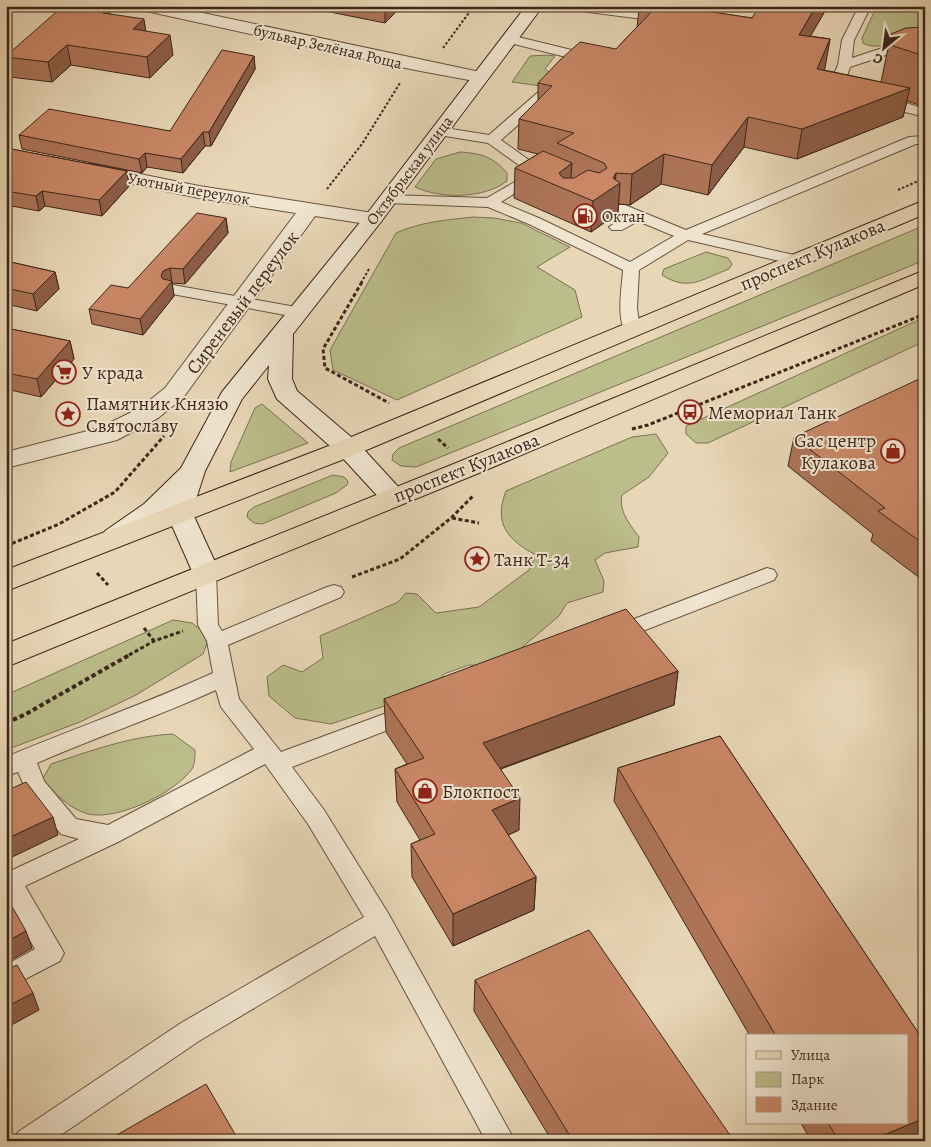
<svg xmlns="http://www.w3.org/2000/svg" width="931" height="1147" viewBox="0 0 931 1147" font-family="Alegreya,serif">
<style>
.green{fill:#bbbd8a;stroke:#7c7152}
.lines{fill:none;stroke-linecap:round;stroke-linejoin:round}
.lane-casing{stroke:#675240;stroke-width:2}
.street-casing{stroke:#675240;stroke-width:2}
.secondary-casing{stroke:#3c2519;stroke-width:2}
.primary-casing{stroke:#3c2519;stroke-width:2}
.path-far2{stroke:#3c2519;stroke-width:2;stroke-dasharray:2.5 2;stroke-linecap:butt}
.path-far1{stroke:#3c2519;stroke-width:3;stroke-dasharray:4 2.5;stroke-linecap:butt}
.path{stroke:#3c2519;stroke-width:4;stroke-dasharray:4.5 3;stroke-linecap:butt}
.lane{fill:#f0e5d0;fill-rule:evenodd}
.street{fill:#f0e5d0;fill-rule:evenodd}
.secondary{fill:#f0e5d0;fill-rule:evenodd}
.primary{fill:#e8d7b7;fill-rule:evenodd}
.wall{fill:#ad7458;stroke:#3c2519}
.shaded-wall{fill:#8d5e47;stroke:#3c2519}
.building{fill:#c98766;stroke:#3c2519}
.labels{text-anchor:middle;stroke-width:4;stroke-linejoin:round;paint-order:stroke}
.far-street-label{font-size:16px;fill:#3c2519;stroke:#f0e5d0}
.far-poi-label{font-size:16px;fill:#3c2519;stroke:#f0e5d0;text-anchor:start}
.street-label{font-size:19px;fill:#3c2519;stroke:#f0e5d0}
.poi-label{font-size:19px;fill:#3c2519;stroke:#f0e5d0;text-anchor:start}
</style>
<rect width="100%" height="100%" fill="#e8d7b7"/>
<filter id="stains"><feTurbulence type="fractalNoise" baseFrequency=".004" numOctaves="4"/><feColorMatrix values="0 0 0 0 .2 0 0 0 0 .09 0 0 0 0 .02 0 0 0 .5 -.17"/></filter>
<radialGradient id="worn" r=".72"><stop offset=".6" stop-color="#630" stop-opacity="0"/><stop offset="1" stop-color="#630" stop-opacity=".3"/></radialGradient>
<g class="green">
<path d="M877,6H925V31C907,37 881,53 863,43L862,38Z"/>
<path d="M548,55L555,56L545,69L554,76L541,86L512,82L530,56Z"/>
<path d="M460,152C480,153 494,157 507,173V181C484,199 440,199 415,187L436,159Z"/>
<path d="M473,217L494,218L521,223L570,247L537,267L575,290L582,317L397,400L333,370L330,350L396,233C420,222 446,220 473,217Z"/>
<path d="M925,225V260L416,467L401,466L392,460L393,454L399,448Z"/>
<path d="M706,252L728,258L732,264L729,269C702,279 689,292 662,275L664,269Z"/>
<path d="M925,317V341L708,443H696L686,434V426Z"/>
<path d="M262,404L308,443L230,472L231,462L255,408Z"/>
<path d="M656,434L668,453L649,477L622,495C619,512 629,523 639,537L638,547L605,553L595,560L604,581L603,592L567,603L559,616L499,667L469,665L444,674L432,690L331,724L295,718L269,696L267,677L283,665L302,672L323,658L320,636L398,602L406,593L417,594L436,613L479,607L529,570L536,555C508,540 493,524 506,491L632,437Z"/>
<path d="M333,475L344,477L348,481L347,485L336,493L262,524L254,523L247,517L248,512L254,507Z"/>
<path d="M173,620L192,623L204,632L207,644L203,654L136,695L80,722L6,750V695Z"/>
<path d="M173,734L195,750C195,756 195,764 192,769C175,793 117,821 88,814C68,808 56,794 42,780L51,764C90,751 131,736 173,734Z"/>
</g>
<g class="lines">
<g class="lane-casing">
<g id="lane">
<path d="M567,6C582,6 640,5 649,15L643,19L573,10Z"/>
<path d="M707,6H719L705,25H688L682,21L688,17L698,18Z"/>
<path d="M859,6H871L854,40L852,58L925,34V42L850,67L847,76L871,92L925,109V117C894,109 853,103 833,76L838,65L842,40Z"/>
<path d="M510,35L584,53L587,61L579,70H569L567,67L574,59L506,42L504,39Z"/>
<path d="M549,86L554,87L556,90L554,93L501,140L547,173L501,202L541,219L630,262L674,236L638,221L622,230H612L609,227L625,216L613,208L615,205H625L686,230L909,137L925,136V144H916L702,234L803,257L805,260L803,263L797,265L688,240L639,270L637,308L640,329L638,333H626C616,317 622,288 623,270L531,225L488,207L387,203L380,199L387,195L487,198L530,173L488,143L439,135L432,131L439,127L489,135L544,87Z"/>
<path d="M173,285L296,307L304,312L296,317L167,293L165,290L167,287Z"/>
<path d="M206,566L213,568L216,573L218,625L222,631L327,587L334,585L341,587L344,592L341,597L228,645L239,699L281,752L411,704L419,706L422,712L419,718L292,767L324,810L388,913L515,1141H486L375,936L199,1041L52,1141H14L18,1132L181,1023L364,917L308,824L265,764L118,842L25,886L64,953L60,961L6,989V965L35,949L6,898V873L79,839L61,834L27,792L18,772L6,776V757C75,728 145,704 213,673L207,641L198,625L196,573L199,568ZM216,690L221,707L254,749L108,825L76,819L44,781L37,763C96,737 157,717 216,690Z"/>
<path d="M767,568L774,570L777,575L774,580L622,639L615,642L608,639L605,634L608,629Z"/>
</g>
</g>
<g class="street-casing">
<g id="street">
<path d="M138,6H170L480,72L486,73L489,77L486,81L480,82L415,70L146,11Z"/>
<path d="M91,164L199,186L373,213L380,215L383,219L380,223L373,225L315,216L183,398L158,418L117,440L6,468V452L99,428L140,408L165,388L296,213L199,198L84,174L81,170L84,166Z"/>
</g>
</g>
<g class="secondary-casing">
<path id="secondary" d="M526,6H543L380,223L293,334L292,379L297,391L357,442L402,491L406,497L402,503L393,506L384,503L339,454L277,399L268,379L269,365L242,399L205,471L192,512L220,573L216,580L206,583L196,580L166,512L123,543L114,546L105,543L101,537L105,531L144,504L181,468L222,392L366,215Z"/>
</g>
<g class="primary-casing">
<g id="primary">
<path d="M925,200V214L357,454L6,591V570L339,442Z"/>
<path d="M925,270V284L479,473L6,667V644L461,461Z"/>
</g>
</g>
<g class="path-far2">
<path d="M443,48L474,6"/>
<path d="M327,189L362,144L400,83"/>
<path d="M898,190L925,178"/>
<path d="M361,283L369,269"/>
</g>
<g class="path-far1">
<path d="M362,282L323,349L325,368L389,403"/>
<path d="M632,429L648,425L925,314"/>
<path d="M438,439L448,448"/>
<path d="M452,518L479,523"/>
<path d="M6,546L59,524L115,492L164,436"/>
<path d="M97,573L108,585"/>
<path d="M352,577L400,559L451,518L474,495"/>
<path d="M144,628L154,641"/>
<path d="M129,655L154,641L183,631"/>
</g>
<path class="path" d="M6,723L26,714L131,654"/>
<use href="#lane" class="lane"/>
<use href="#street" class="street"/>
<use href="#secondary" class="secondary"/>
<use href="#primary" class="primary"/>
</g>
<g class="wall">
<path d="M305,6H402L385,23L305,7Z"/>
<path d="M623,6H691L689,9L752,18L828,6L810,36L830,39L824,70L881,82L891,34L925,27V107L907,101L903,117L797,159L744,147L708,195L661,184L630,205L618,204V213L591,232L514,198L515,168L538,154L518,149L519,119L538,100V83L616,49L637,27L639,9Z"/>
<path d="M110,14L146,31L173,55L150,78L71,65L52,82L10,77L6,61V56Z"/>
<path d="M254,56L255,69L211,146H205L183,173L147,167L142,173L22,149L19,135L170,131Z"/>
<path d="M6,148L127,171L129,186L102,216L45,206L39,211L6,205Z"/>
<path d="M226,218L228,233L185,284L172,283L174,296L143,335L92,324L89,309L128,288Z"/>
<path d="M6,261L55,272L59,289L37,311L6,304Z"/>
<path d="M6,328L70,341L74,359L41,397L6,389Z"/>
<path d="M925,381V582L871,541L873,534L788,466L794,437Z"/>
<path d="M678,671L674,705L501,769L519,830L508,835L536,877L534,910L453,946L412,877L411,844L420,840L397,802L395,769L407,764L386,732L384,699Z"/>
<path d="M720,736L925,1043V1141H811L801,1123H907V1036H750L614,801L618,768Z"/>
<path d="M475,980L734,1141H552L474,1011Z"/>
</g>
<g class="shaded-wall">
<path d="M388,6H402L385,23V9Z"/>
<path d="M816,6H828L795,63L799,35Z"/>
<path d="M109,7L113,27L103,13Z"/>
<path d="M144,19L147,39L133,29Z"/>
<path d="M170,35L173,55L150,78L147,57Z"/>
<path d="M830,39L825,68L812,98L817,69Z"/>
<path d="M67,45L71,65L52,82L48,62Z"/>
<path d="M254,56L255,69L211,146L209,132Z"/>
<path d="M910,88L903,117L797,159L802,129Z"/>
<path d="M748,117L744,147L708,195L712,165Z"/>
<path d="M203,132L205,146L183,173L181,159Z"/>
<path d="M145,153L147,167L142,173L139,159Z"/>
<path d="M664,154L661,184L630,205L632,174Z"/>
<path d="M572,163L570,191L559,173Z"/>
<path d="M127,171L129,186L102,216L99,200Z"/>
<path d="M616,173L615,186L620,183L618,213L591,232L593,201L613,178Z"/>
<path d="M42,191L45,206L39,211L36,196Z"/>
<path d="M226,218L228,233L185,284L183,269Z"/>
<path d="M170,268L174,296L143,335L140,319L165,286L161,276L163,271Z"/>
<path d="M55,272L59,289L37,311L33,294Z"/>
<path d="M70,341L74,359L41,397L37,379Z"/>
<path d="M678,671L674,705L482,775L483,743Z"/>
<path d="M520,798L519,830L491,843L492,810Z"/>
<path d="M53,817L58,835L6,860V839Z"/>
<path d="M536,877L534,910L453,946V914Z"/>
<path d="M26,931L32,948L6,963V942Z"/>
<path d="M33,993L39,1010L6,1028V1007Z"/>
<path d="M925,1118V1141H869Z"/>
</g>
<g class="building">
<path d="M63,6H102L109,7L103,13L144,19L133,29L170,35L147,57L67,45L48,62L6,57V56Z"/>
<path d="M369,6H388L385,9Z"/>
<path d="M657,6H672L752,18L759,6H816L799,35L830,39L817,69L910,88L802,129L748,117L712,165L664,154L632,174L616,173L613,178L620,183L593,201L515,168L543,151L572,163L559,173L563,178H574L588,170L599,173L607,168L604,163L557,143L574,133L519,119L552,86L538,83L560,60L580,42L616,49Z"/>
<path d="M925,27V56L893,46L891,34L906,28Z"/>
<path d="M222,50L254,56L209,132H203L181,159L145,153L139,159L19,135L49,109L170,131Z"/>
<path d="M6,148L127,171L99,200L42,191L36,196L6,191Z"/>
<path d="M197,213L226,218L183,269L170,268L163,271L161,276L163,279L172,281L140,319L89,309L111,285L128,288Z"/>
<path d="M6,261L55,272L33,294L6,288Z"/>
<path d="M6,328L70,341L37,379L6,373Z"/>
<path d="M917,380L925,381V545L878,511L885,508L794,437Z"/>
<path d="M626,609L678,671L483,743L520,798L492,810L536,877L453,914L411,844L435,834L395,769L424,758L384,699Z"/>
<path d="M720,736L925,1043V1118L869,1141H839L828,1123H907V1036H776L618,768Z"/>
<path d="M26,782L53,817L6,839V791Z"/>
<path d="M6,896L26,931L6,942Z"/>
<path d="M589,930L734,1141H573L475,980Z"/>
<path d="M17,965L33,993L6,1007V970Z"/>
<path d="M206,1084L239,1141H109L108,1140Z"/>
</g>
<defs>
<g id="fuel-ring" transform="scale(1.25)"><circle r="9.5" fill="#f0e5d0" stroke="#8f2418" stroke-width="1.5"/><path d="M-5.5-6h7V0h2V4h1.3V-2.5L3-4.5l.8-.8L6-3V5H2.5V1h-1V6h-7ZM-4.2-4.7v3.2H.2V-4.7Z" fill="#8f2418"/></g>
<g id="supermarket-ring" transform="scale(1.25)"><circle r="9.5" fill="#f0e5d0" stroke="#8f2418" stroke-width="1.5"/><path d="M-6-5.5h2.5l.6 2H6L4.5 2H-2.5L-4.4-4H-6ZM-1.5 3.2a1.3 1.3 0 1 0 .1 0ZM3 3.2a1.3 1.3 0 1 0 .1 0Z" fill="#8f2418"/></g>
<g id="bus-ring" transform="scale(1.25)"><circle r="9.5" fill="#f0e5d0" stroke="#8f2418" stroke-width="1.5"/><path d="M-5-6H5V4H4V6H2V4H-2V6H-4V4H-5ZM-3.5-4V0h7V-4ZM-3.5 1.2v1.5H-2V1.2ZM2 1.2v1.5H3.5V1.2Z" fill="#8f2418"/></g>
<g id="sight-ring" transform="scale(1.25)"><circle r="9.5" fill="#f0e5d0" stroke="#8f2418" stroke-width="1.5"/><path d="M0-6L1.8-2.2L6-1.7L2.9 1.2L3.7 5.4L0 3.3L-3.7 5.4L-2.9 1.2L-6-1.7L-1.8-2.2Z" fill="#8f2418"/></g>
<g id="shop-ring" transform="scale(1.25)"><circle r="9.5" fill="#f0e5d0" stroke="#8f2418" stroke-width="1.5"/><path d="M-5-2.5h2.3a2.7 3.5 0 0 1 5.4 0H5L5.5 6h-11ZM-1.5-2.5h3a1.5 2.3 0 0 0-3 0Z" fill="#8f2418"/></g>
</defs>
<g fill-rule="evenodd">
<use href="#fuel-ring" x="585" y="216"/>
<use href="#supermarket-ring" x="64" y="372"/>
<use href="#bus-ring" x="690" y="412"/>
<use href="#sight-ring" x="68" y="414"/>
<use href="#shop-ring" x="893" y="451"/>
<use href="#sight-ring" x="477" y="559"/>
<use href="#shop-ring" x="425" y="791"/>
</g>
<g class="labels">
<g class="far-street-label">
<text transform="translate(328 46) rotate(13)" y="6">бульвар Зелёная Роща</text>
<text transform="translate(409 170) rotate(-53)" y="6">Октябрьская улица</text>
<text transform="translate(189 188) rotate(10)" y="6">Уютный переулок</text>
</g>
<g class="far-poi-label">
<text x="602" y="222">Октан</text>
</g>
<g class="street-label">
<text transform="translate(812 254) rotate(-23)" y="7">проспект Кулакова</text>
<text transform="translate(242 302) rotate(-53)" y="7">Сиреневый переулок</text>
<text transform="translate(466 467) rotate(-22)" y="7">проспект Кулакова</text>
</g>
<g class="poi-label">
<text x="82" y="379">У крада</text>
<text x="86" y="410">Памятник Князю<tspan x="86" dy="22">Святославу</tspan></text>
<text x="708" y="419">Мемориал Танк</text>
<text x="876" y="447" text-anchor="end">Gac центр<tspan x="876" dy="22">Кулакова</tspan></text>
<text x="494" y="566">Танк Т-34</text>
<text x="442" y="798">Блокпост</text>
</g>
</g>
<rect width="931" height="1147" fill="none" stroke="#e8d7b7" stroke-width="25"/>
<rect x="8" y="8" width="916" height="1132" fill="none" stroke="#3c2519" stroke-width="2.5"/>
<rect x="12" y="12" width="906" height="1122" fill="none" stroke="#3c2519"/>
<rect x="746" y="1034" width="162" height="90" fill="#f0e5d0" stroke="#a89887"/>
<rect x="756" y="1051" width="25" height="8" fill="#e8d7b7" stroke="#a89887"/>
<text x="791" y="1060" font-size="15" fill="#3c2519">Улица</text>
<rect x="756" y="1072" width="25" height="15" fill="#bbbd8a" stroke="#a89887"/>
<text x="791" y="1084" font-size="15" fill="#3c2519">Парк</text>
<rect x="756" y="1097" width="25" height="15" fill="#c98766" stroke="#a89887"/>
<text x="791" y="1110" font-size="15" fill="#3c2519">Здание</text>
<g transform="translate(884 48) rotate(209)" stroke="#f0e5d0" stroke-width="4" paint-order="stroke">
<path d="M0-4L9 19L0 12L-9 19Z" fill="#3c2519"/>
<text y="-8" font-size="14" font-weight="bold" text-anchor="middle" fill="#3c2519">С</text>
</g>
<rect width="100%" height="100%" filter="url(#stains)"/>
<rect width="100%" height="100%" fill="url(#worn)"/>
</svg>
